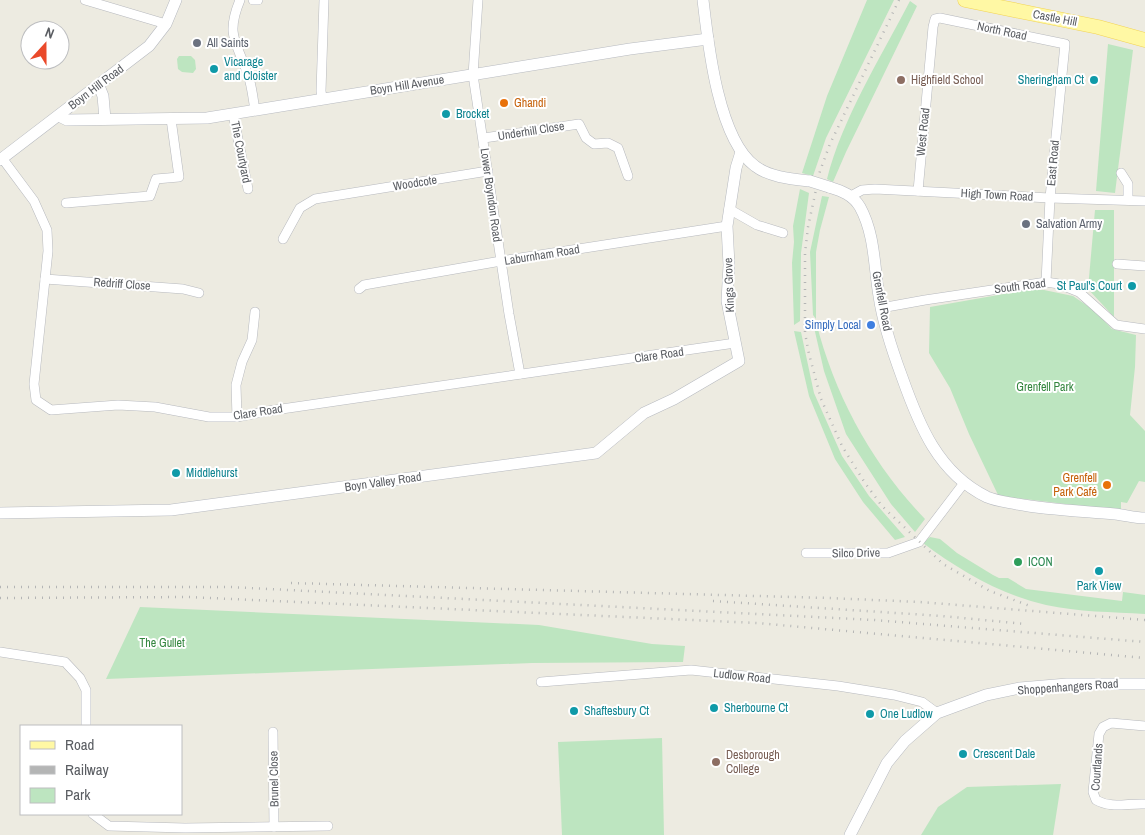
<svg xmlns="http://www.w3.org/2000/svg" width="1145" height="835" viewBox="0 0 1145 835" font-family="'Archivo Narrow',sans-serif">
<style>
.green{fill:#bde5c0}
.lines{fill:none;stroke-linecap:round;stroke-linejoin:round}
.street-casing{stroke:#b7b9be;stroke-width:10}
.secondary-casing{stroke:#b7bac0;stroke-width:12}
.primary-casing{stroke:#f2d355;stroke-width:15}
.street{stroke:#fff;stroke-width:9}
.secondary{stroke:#fff;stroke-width:11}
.primary{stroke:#fff8a4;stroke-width:14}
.rail{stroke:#b4b5b5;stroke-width:2.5;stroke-dasharray:1 6;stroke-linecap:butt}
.secondary-bridge-casing{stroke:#b7bac0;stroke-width:12;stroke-linecap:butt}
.secondary-bridge{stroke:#fff;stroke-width:11}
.worship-dot{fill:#6b7280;stroke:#fff;stroke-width:2}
.culture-dot{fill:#0f9aa8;stroke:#fff;stroke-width:2}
.education-dot{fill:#8d6e63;stroke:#fff;stroke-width:2}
.food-dot{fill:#e8710a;stroke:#fff;stroke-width:2}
.shop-dot{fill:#3f7fe0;stroke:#fff;stroke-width:2}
.leisure-dot{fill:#2e9e5b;stroke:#fff;stroke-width:2}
.labels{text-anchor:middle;stroke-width:4;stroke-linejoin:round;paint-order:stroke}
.street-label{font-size:12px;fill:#5a5d62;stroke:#fff}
.worship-label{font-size:12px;fill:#5b616d;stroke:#fff;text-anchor:start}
.culture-label{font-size:12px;fill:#0d838f;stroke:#fff;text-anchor:start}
.education-label{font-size:12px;fill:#785e54;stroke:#fff;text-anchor:start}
.food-label{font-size:12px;fill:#c56008;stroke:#fff;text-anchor:start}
.shop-label{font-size:12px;fill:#366cbe;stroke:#fff;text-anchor:end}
.park-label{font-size:12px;fill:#34863f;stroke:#fff}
.leisure-label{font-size:12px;fill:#27864d;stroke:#fff;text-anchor:start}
</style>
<rect width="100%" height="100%" fill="#edebe1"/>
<g class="green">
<path d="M867,0H894L826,138L813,176L802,173L827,96Z"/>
<path d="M910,1L917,6L846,152L833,182L827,179C842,119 881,57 910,1Z"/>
<path d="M1108,44L1133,50L1115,193L1096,191Z"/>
<path d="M179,56H191L195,60L196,69L193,73L182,72L178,69L177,59Z"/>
<path d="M800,189L809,193L801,253L800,321L794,325L792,263L794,242L793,226Z"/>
<path d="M822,196L829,197L820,230L816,252V319L813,315L810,252Z"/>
<path d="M1095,210H1114V317L1088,289Z"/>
<path d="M1032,289L1044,290L1073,296L1095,311L1112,329L1136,335L1135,367L1130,415L1145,431V482L1139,481L1127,503L1121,502V511L1025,499L999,497L969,434L950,388L929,353L930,307Z"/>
<path d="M816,322C835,396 872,464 925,519L915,532L891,504L846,434L824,371L813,323Z"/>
<path d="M794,331L801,332L814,393L842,456L869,496L905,537L895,540L863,502L835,459L809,396Z"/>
<path d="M930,537L940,539L957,553L993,575L999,578H1008L1026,589L1122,601L1123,592L1145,595V614C1112,612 1078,612 1046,605C1001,595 959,570 923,543Z"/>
<path d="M140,607L539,625L652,644L685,646L683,662L532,663L106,679Z"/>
<path d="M662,738L664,835H562L558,742Z"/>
<path d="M1061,784L1053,835H921L938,807L967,787Z"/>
</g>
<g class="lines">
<g class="street-casing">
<g id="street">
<path d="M85,0L166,24"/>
<path d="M240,0C225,36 237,42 248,75C252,86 253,99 255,110"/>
<path d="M253,0H258"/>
<path d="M478,0L473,75L509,314L520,374"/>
<path d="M322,98L321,91L324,0"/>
<path d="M233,114L248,189"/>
<path d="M484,138L579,124L586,138L594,144L608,143L618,148L628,176"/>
<path d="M2,158L34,201L47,230L48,251L34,384L36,400L51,410L118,405L155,407L209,417H237L268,411L735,343"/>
<path d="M1121,173L1128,184V200"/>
<path d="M918,191L933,27L935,19L940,18L1065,44L1050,198L1046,282"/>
<path d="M851,196L862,190L875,189L1050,198L1145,201"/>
<path d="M66,203L150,196L156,179L179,177L171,119"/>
<path d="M729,209L757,225L783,233"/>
<path d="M283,239L300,208L315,199L488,171"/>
<path d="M1117,264L1145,266"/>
<path d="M45,279L183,289L199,293"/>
<path d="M359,289L364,285L501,261L727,226"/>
<path d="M881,308L925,300L1046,282L1059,284L1079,292L1116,325L1145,329"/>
<path d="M237,417L236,385L242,362L252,340L255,312"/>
<path d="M806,553H888L919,542L964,483"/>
<path d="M0,652L65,662L80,678L86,690V726"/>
<path d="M541,682L691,670L838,686L894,695L922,702L937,713"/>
<path d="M1145,726L1111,723L1103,727L1099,734L1093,792L1096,800C1112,809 1127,803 1145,804"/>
<path d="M273,732L274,827"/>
<path d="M93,814L109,826L185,828L328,826"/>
</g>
</g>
<g class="secondary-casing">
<g id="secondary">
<path d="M703,0C708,43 718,139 755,166C769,177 792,179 810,181"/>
<path d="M99,86L103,96L105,119"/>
<path d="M59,116L67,120L207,118L630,49L708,39"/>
<path d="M0,160L149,46L166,24L176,0"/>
<path d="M829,187C842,191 853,195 860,207C875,234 874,267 879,296C883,324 892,350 902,377C919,425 938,473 987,497C996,501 1007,502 1017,504C1049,510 1082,511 1115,514C1125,515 1135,518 1145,518"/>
<path d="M0,513L171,510L596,453L644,413L674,399L739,361L727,301L729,265L727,226L736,168L741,152"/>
<path d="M850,835L887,763L905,741L937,713L986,695L1020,688L1067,684H1145"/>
</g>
</g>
<g class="primary-casing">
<path id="primary" d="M965,0L1098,27L1145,40"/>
</g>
<use href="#street" class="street"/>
<use href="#secondary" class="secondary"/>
<use href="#primary" class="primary"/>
<g class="rail">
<path d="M899,0L830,144L820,171L808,227L805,253V333L809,354L821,399L842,446L865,483L882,506L943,564L990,591L1030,606"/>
<path d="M291,583L829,598L920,602L1145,620"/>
<path d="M0,587H230L874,620L1145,642"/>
<path d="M0,598L188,597L757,623L1145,658"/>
<path d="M713,601L942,616L1025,624"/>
</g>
<g class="secondary-bridge-casing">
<path id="secondary-bridge" d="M810,181L829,187"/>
</g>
<use href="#secondary-bridge" class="secondary-bridge"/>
</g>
<g class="worship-dot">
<circle cx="197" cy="43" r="5"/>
<circle cx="1026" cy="224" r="5"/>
</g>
<g class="culture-dot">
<circle cx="214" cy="69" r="5"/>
<circle cx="1094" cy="80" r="5"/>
<circle cx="446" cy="114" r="5"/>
<circle cx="1132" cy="286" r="5"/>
<circle cx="176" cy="473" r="5"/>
<circle cx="1099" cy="571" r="5"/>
<circle cx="714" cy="708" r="5"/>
<circle cx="574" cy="711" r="5"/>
<circle cx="870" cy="714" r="5"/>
<circle cx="963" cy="754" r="5"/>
</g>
<g class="education-dot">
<circle cx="901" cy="80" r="5"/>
<circle cx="716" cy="762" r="5"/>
</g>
<g class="food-dot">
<circle cx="504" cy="103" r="5"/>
<circle cx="1107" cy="485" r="5"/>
</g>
<circle class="shop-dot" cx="871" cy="325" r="5"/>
<circle class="leisure-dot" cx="1018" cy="562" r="5"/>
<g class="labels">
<g class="street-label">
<text transform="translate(1055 18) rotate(11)" y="4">Castle Hill</text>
<text transform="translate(1002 31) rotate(12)" y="4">North Road</text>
<text transform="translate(407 85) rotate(-9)" y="4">Boyn Hill Avenue</text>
<text transform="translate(96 87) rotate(-37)" y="4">Boyn Hill Road</text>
<text transform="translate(531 131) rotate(-9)" y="4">Underhill Close</text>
<text transform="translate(923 132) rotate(-84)" y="4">West Road</text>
<text transform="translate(241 152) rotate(79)" y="4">The Courtyard</text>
<text transform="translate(1053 163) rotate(-85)" y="4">East Road</text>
<text transform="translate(415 183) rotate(-9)" y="4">Woodcote</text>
<text transform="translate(491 195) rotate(82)" y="4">Lower Boyndon Road</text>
<text transform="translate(997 195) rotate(3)" y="4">High Town Road</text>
<text transform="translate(542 255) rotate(-9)" y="4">Laburnham Road</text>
<text transform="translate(122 284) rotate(4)" y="4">Redriff Close</text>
<text transform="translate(729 285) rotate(-92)" y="4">Kings Grove</text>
<text transform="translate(1020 286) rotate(-7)" y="4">South Road</text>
<text transform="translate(882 301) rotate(79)" y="4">Grenfell Road</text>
<text transform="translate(659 355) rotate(-8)" y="4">Clare Road</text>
<text transform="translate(258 412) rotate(-9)" y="4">Clare Road</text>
<text transform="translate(383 482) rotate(-8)" y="4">Boyn Valley Road</text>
<text transform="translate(856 553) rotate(-1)" y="4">Silco Drive</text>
<text transform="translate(742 676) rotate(6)" y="4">Ludlow Road</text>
<text transform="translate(1068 687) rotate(-4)" y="4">Shoppenhangers Road</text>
<text transform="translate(1097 767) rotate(-86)" y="4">Courtlands</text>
<text transform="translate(274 779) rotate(-91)" y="4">Brunel Close</text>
</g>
<g class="worship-label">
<text x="207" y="47">All Saints</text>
<text x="1036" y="228">Salvation Army</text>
</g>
<g class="culture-label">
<text x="224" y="66">Vicarage<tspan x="224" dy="14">and Cloister</tspan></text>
<text x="1084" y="84" text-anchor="end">Sheringham Ct</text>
<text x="456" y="118">Brocket</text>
<text x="1122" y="290" text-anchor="end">St Paul's Court</text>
<text x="186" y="477">Middlehurst</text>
<text x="1099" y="590" text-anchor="middle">Park View</text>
<text x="724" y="712">Sherbourne Ct</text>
<text x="584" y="715">Shaftesbury Ct</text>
<text x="880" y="718">One Ludlow</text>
<text x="973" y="758">Crescent Dale</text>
</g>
<g class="education-label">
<text x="911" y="84">Highfield School</text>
<text x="726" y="759">Desborough<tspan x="726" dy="14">College</tspan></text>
</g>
<g class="food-label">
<text x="514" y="107">Ghandi</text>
<text x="1097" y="482" text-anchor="end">Grenfell<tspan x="1097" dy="14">Park Café</tspan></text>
</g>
<g class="shop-label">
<text x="861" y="329">Simply Local</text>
</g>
<g class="park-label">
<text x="1045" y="391">Grenfell Park</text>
<text x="162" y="647">The Gullet</text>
</g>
<g class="leisure-label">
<text x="1028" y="566">ICON</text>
</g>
</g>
<rect x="20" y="725" width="162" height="90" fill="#ffffff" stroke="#bdbec0"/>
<rect x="30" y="741" width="25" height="8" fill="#fff8a4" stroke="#bdbec0"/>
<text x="65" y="750" font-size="15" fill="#5a5d62">Road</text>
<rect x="30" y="766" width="25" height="8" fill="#b4b5b5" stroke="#bdbec0"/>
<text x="65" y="775" font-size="15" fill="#5a5d62">Railway</text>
<rect x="30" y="788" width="25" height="15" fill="#bde5c0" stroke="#bdbec0"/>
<text x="65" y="800" font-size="15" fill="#5a5d62">Park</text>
<g transform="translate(45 45) rotate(21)"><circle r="24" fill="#ffffff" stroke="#bdbec0"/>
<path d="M0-4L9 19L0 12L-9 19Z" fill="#ea492a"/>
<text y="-8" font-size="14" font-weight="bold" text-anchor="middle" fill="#5a5d62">N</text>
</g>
</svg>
